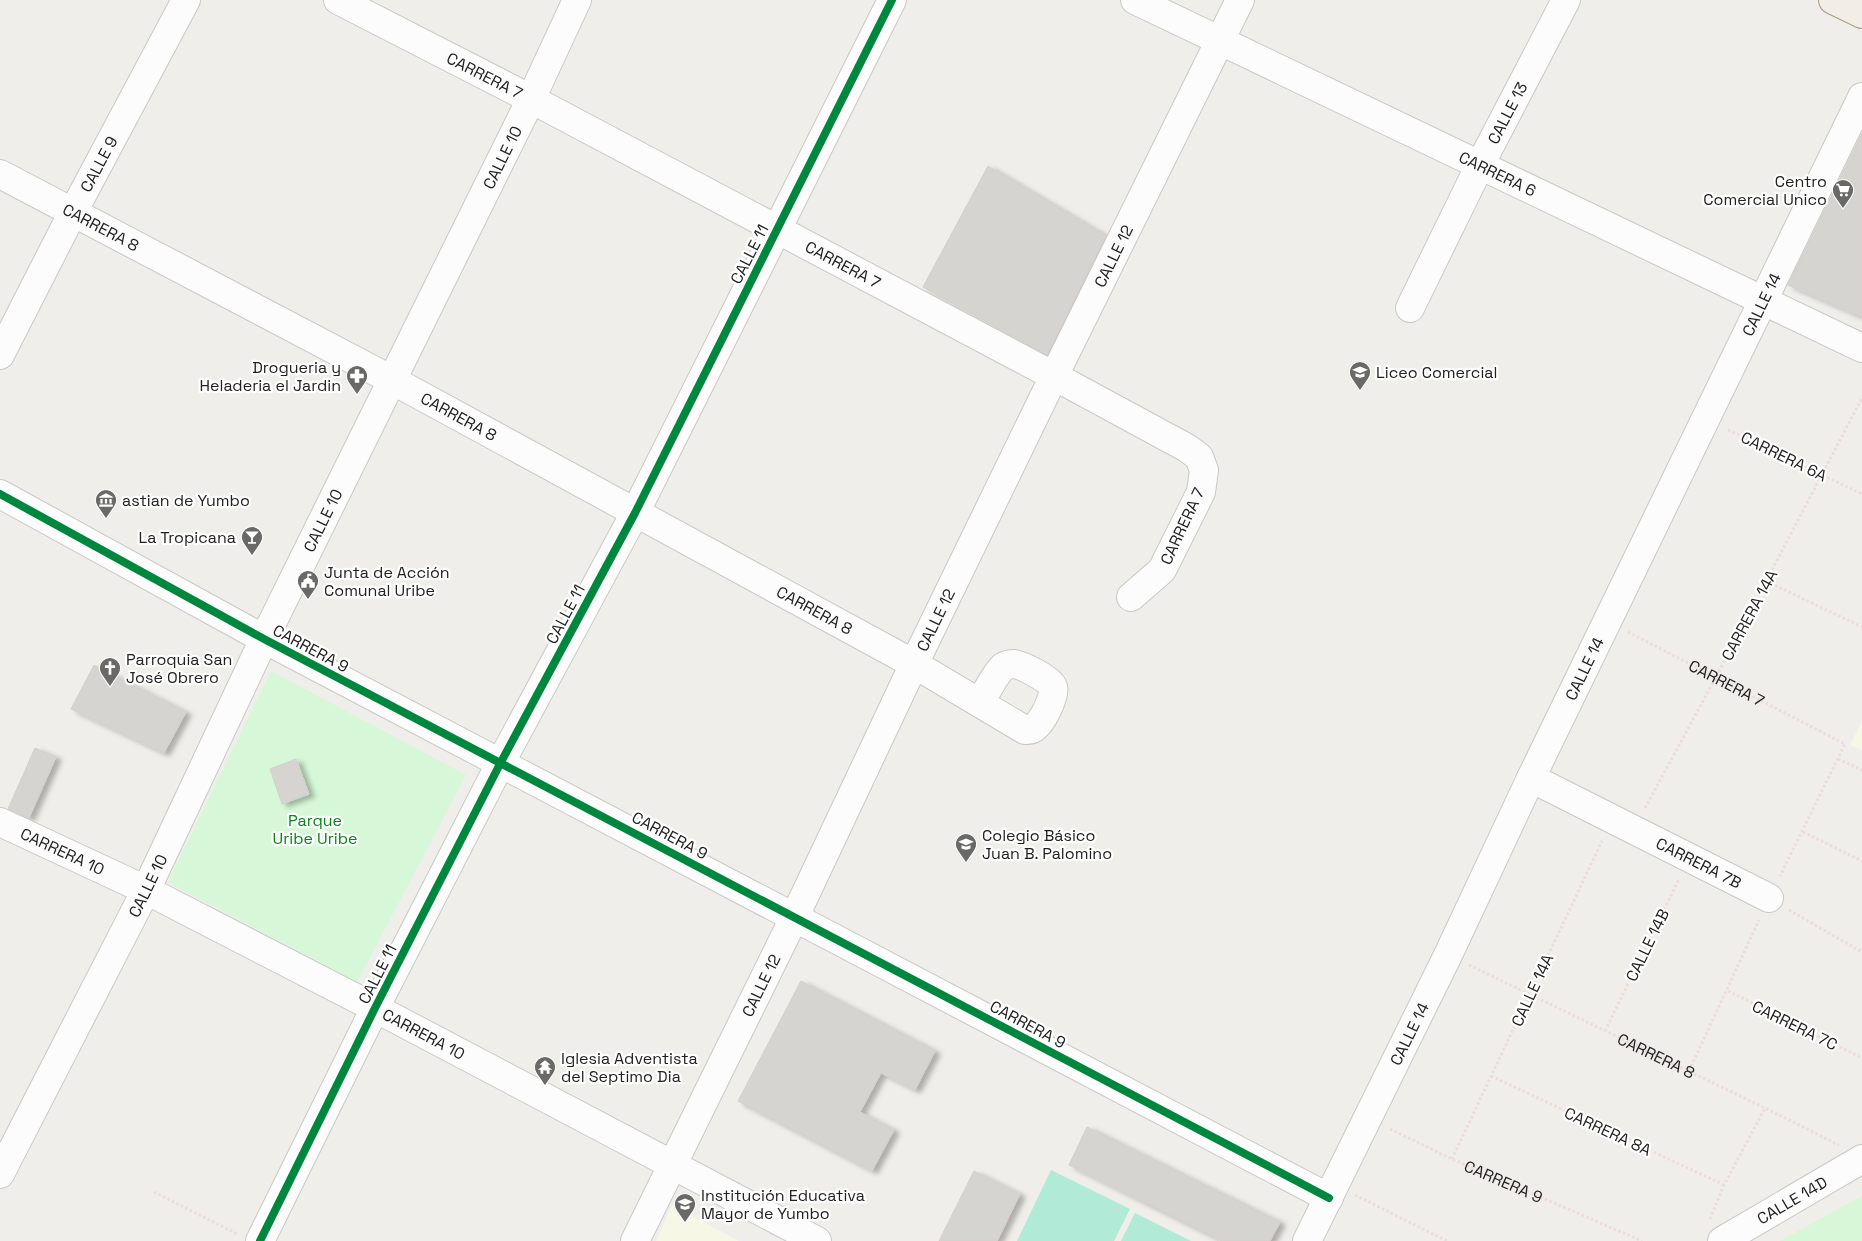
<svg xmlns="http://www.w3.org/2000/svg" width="1862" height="1241" viewBox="0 0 1862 1241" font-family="'Space Grotesk',sans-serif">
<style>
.education{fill:#f7f7e6}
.park{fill:#d6f7d8}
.pitch{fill:#b1ead6}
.building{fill:#d6d4d1;stroke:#d3cfcb;filter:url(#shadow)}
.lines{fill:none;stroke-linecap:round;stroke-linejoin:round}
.minor-casing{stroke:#c8c8c6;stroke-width:30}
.major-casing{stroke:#a69e85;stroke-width:30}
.path{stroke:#ecddda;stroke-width:3;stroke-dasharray:2.5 2.5;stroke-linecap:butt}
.minor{stroke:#fdfcfc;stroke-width:28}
.major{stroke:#f2eee6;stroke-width:28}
.cycleway-casing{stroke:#fff;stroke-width:11}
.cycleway{stroke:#00873e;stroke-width:8}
.labels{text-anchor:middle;stroke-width:4.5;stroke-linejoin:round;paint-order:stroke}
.street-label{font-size:16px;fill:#212121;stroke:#fff}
.poi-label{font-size:16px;fill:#212121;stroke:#fff;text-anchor:start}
.park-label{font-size:16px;fill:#038615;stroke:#fff}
</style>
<defs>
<filter id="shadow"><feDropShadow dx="5.5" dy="3" stdDeviation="2.5" flood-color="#0004"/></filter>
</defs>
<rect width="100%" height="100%" fill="#efeeea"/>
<g class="education">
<path d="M1862,721V750L1850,745Z"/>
<path d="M672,1205L739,1241H656Z"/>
</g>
<g class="park">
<path d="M271,671L466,775L357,982L168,882Z"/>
<path d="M1862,1196V1241H1780Z"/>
</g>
<g class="pitch">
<path d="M1051,1170L1130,1209L1114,1241H1017Z"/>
<path d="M1135,1213L1191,1241H1121Z"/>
</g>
<g class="building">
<path d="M1862,133V317L1788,285Z"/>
<path d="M988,166L1106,236L1047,355L923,287Z"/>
<path d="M94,665L186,712L164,753L71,709Z"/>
<path d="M35,748L56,757L29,818L8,809Z"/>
<path d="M296,759L309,794L282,804L270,769Z"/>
<path d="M801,981L935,1051L915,1090L881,1073L860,1112L894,1130L872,1171L738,1101Z"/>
<path d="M1087,1127L1280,1222L1270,1241H1222L1069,1165Z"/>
<path d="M974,1171L1020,1194L997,1241H939Z"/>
</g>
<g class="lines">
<g class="minor-casing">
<g id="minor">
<path id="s4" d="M338,0L531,99L1054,376L1187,448L1199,457L1204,470L1201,492L1162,570L1131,597"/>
<path id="s5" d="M1135,0L1862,348"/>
<path id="s6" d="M0,174L392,380L914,664L1025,730C1027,730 1030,730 1032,729C1041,726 1056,695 1053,687C1050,679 1022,665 1014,664C1010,664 1006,665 1003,667C995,674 986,693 980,703"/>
<path id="s7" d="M1410,308L1480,165L1566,0"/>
<path id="s8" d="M0,355L73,212L186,0"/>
<path d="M0,494L264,639L1329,1198"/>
<path id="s9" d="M1531,778L1769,898"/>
<path id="s10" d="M0,822L146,890L375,1008L817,1241"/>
<path id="s11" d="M0,1174L146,890L264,639L531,99L577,0"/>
<path d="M260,1241L375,1008L501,762L635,513L892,0"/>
<path id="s12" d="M635,1241L795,916L914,664L1054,376L1240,0"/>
<path id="s13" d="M1307,1241L1448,955L1531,778L1862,97"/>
<path id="s14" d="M1722,1241L1862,1159"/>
</g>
</g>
<g class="major-casing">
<path id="major" d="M1833,0L1862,14"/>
</g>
<g class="path">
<path d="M1728,430L1862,494"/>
<path d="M1766,581L1862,627"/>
<path id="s1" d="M1628,632L1845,744L1780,876"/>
<path d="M1838,759L1862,770"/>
<path d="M1645,808L1716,677L1862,398"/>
<path d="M1803,832L1862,861"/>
<path d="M1789,910L1862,952"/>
<path id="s2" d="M1469,965L1765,1108L1839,1145"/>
<path d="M1728,991L1862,1058"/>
<path d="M1605,1031L1679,879"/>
<path d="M1689,1071L1759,920"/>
<path d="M1491,1076L1724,1185"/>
<path id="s3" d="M1390,1129L1452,1159L1642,1241"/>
<path d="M1452,1159L1602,841"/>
<path d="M154,1192L237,1234"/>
<path d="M1355,1195L1447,1241"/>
<path d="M1710,1219L1724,1185L1765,1108"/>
</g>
<use href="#minor" class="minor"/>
<use href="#major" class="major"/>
<g class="cycleway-casing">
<g id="cycleway">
<path d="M0,494L264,639L1329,1198"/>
<path d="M260,1241L375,1008L501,762L635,513L892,0"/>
</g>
</g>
<use href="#cycleway" class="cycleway"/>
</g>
<defs>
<g id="supermarket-pin" transform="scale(1.125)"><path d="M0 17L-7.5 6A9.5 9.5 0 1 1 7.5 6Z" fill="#696967" stroke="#fff"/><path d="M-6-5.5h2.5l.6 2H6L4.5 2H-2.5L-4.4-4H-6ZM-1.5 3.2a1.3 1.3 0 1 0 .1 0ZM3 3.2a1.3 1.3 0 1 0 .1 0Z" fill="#fff"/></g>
<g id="school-pin" transform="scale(1.125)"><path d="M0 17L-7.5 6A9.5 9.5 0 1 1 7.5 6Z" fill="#696967" stroke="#fff"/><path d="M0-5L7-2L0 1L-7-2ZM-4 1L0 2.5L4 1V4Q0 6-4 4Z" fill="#fff"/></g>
<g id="pharmacy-pin" transform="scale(1.125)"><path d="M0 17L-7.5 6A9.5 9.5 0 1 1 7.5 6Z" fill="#696967" stroke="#fff"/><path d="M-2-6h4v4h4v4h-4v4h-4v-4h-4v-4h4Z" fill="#fff"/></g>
<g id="museum-pin" transform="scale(1.125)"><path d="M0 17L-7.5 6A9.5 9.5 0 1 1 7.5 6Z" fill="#696967" stroke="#fff"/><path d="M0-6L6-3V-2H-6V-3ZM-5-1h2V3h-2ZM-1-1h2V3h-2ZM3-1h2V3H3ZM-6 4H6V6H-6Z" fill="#fff"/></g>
<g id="bar-pin" transform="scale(1.125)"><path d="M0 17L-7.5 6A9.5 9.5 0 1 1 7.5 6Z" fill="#696967" stroke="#fff"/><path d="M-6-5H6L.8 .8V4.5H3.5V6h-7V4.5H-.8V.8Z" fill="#fff"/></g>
<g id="civic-pin" transform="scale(1.125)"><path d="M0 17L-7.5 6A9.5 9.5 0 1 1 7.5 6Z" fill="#696967" stroke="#fff"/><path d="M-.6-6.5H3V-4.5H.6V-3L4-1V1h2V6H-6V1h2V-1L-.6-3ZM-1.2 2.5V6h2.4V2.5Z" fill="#fff"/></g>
<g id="church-pin" transform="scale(1.125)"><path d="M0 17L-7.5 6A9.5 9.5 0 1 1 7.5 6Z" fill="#696967" stroke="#fff"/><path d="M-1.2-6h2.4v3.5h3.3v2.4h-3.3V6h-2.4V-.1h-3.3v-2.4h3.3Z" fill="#fff"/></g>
<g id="temple-pin" transform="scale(1.125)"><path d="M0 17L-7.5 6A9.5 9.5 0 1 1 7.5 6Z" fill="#696967" stroke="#fff"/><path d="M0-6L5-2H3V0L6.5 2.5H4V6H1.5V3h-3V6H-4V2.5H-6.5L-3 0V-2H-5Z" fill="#fff"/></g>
</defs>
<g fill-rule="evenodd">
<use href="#supermarket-pin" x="1843" y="190"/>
<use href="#school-pin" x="1360" y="372"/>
<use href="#pharmacy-pin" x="357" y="376"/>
<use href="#museum-pin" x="106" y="500"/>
<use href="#bar-pin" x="252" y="537"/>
<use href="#civic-pin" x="308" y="581"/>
<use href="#church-pin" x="110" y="668"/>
<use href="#school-pin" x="966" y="844"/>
<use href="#temple-pin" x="545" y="1067"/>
<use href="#school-pin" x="685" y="1204"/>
</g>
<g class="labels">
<g class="street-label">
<text dy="6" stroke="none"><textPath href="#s4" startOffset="165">CARRERA 7</textPath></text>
<text dy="6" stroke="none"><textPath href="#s7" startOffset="218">CALLE 13</textPath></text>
<text dy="6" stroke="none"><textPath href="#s11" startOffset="1134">CALLE 10</textPath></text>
<text dy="6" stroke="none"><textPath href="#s8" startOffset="215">CALLE 9</textPath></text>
<text dy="6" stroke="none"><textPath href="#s5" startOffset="402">CARRERA 6</textPath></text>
<text dy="6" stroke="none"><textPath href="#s6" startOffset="114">CARRERA 8</textPath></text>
<text transform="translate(749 254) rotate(-63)" y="6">CALLE 11</text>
<text dy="6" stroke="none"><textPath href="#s12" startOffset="1095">CALLE 12</textPath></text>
<text dy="6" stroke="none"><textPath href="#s4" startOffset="570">CARRERA 7</textPath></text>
<text dy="6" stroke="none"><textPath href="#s13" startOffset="1041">CALLE 14</textPath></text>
<text dy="6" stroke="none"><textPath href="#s6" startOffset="519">CARRERA 8</textPath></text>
<text transform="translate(1784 456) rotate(26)" y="6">CARRERA 6A</text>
<text dy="6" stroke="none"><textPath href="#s11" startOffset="729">CALLE 10</textPath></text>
<text transform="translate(1182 526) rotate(-65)" y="6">CARRERA 7</text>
<text dy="6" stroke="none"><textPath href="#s6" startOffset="924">CARRERA 8</textPath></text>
<text transform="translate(565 614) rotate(-62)" y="6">CALLE 11</text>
<text transform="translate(1749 615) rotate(-62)" y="6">CARRERA 14A</text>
<text dy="6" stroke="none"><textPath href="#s12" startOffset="690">CALLE 12</textPath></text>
<text transform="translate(311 648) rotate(28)" y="6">CARRERA 9</text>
<text dy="6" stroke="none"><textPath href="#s13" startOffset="636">CALLE 14</textPath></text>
<text dy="6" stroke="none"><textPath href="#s1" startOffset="111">CARRERA 7</textPath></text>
<text transform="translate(670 835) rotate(28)" y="6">CARRERA 9</text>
<text dy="6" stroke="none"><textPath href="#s10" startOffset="69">CARRERA 10</textPath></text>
<text dy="6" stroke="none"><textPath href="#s9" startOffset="188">CARRERA 7B</textPath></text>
<text dy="6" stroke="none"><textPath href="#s11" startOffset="324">CALLE 10</textPath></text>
<text transform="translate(1647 945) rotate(-64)" y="6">CALLE 14B</text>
<text transform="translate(377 974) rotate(-63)" y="6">CALLE 11</text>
<text dy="6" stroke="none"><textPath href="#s12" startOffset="285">CALLE 12</textPath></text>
<text transform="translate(1532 990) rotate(-65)" y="6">CALLE 14A</text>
<text transform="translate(1028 1024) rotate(28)" y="6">CARRERA 9</text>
<text transform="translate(1795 1025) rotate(26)" y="6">CARRERA 7C</text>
<text dy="6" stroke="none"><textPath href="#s10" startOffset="474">CARRERA 10</textPath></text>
<text dy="6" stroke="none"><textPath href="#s13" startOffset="231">CALLE 14</textPath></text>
<text dy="6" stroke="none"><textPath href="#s2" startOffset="208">CARRERA 8</textPath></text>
<text transform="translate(1608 1131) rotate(25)" y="6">CARRERA 8A</text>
<text dy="6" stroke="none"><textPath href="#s3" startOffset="125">CARRERA 9</textPath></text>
<text dy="6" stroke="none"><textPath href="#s14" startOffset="81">CALLE 14D</textPath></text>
</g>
<g class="poi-label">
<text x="1827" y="187" text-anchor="end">Centro<tspan x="1827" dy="18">Comercial Unico</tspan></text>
<text x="341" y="373" text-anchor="end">Drogueria y<tspan x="341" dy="18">Heladeria el Jardin</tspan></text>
<text x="1376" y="378">Liceo Comercial</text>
<text x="122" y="506">astian de Yumbo</text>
<text x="236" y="543" text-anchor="end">La Tropicana</text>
<text x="324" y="578">Junta de Acción<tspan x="324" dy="18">Comunal Uribe</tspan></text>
<text x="126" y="665">Parroquia San<tspan x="126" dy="18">José Obrero</tspan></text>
<text x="982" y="841">Colegio Básico<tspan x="982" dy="18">Juan B. Palomino</tspan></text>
<text x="561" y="1064">Iglesia Adventista<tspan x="561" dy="18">del Septimo Dia</tspan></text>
<text x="701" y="1201">Institución Educativa<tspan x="701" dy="18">Mayor de Yumbo</tspan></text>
</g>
<g class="park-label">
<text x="315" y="826">Parque<tspan x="315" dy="18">Uribe Uribe</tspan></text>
</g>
</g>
</svg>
